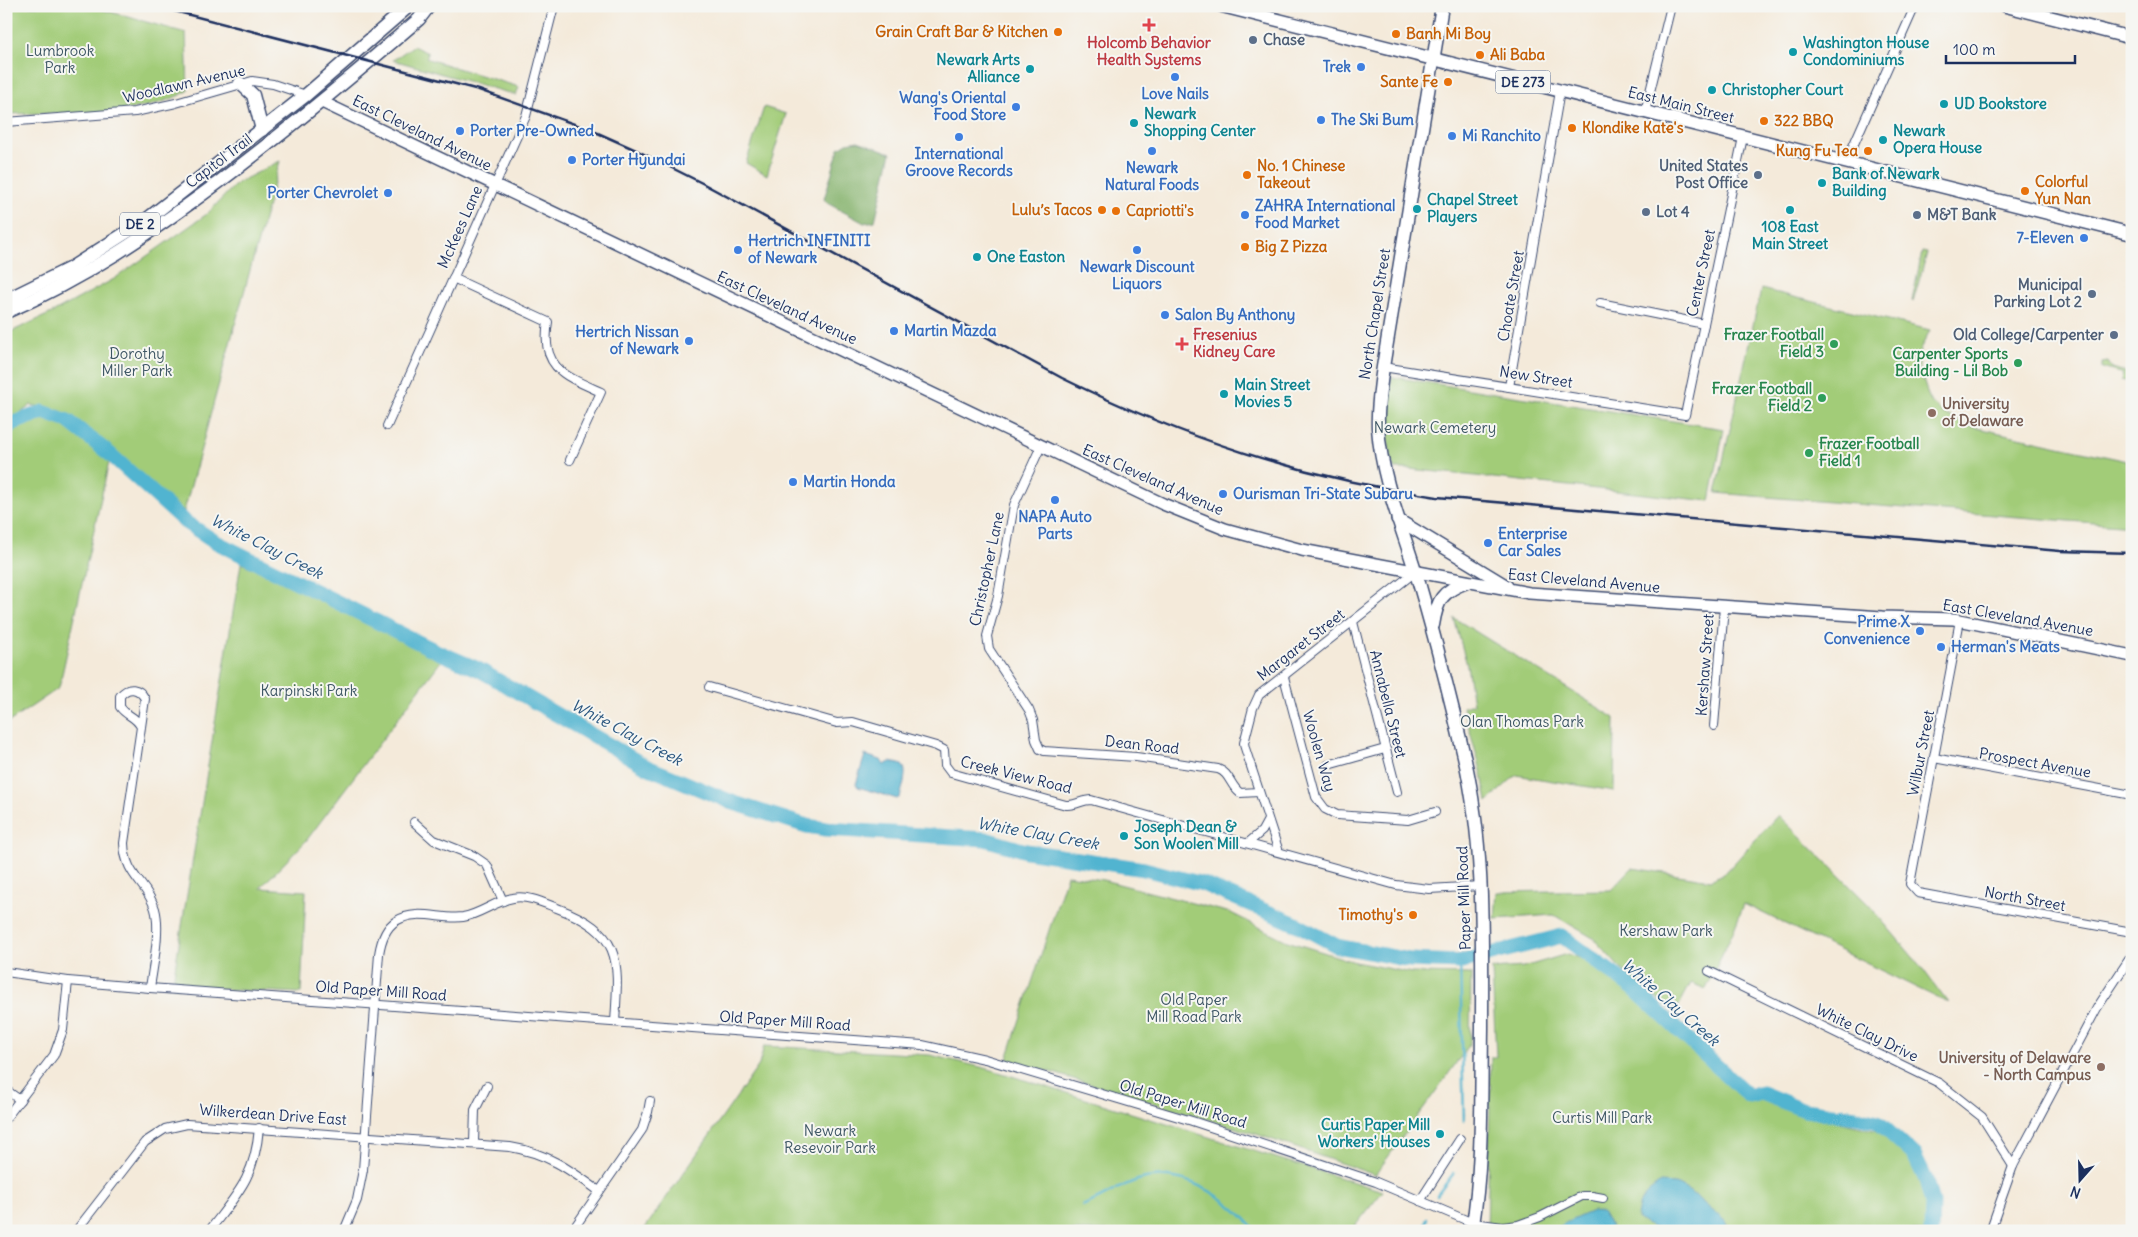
<svg xmlns="http://www.w3.org/2000/svg" width="2138" height="1237" viewBox="0 0 2138 1237" font-family="Delius,sans-serif">
<style>
.green{fill:#a2cc78;stroke:#5e7e6b}
.forest{fill:#81b068;stroke:#4e7063}
.water{fill:#51b4d0;stroke:#367297}
.lines{fill:none;stroke-linecap:round;stroke-linejoin:round}
.stream{stroke:#51b4d0;stroke-width:2.5}
.river{stroke:#51b4d0;stroke-width:15}
.minor-casing{stroke:#3c4b71;stroke-width:10}
.secondary-casing{stroke:#3c4b71;stroke-width:14}
.primary-casing{stroke:#3c4b71;stroke-width:15}
.minor{stroke:#fff;stroke-width:8}
.secondary{stroke:#fff;stroke-width:11}
.primary{stroke:#fff;stroke-width:12}
.rail{stroke:#1b2f5e;stroke-width:2.5}
.health-dot{fill:#e0444e;stroke:#f6f6f2;stroke-width:2}
.food-dot{fill:#e8710a;stroke:#f6f6f2;stroke-width:2}
.service-dot{fill:#5c6f8a;stroke:#f6f6f2;stroke-width:2}
.culture-dot{fill:#0f9aa8;stroke:#f6f6f2;stroke-width:2}
.shop-dot{fill:#3f7fe0;stroke:#f6f6f2;stroke-width:2}
.leisure-dot{fill:#2e9e5b;stroke:#f6f6f2;stroke-width:2}
.education-dot{fill:#8d6e63;stroke:#f6f6f2;stroke-width:2}
.labels{text-anchor:middle;stroke-width:4;stroke-linejoin:round;paint-order:stroke}
.shield{fill:#f6f6f2;stroke:#5d6b8a;stroke-width:1}
.shield-label{font-size:14px;font-weight:bold;fill:#1b2f5e}
.food-label{font-size:15px;font-weight:bold;fill:#c56008;stroke:#f6f6f2;text-anchor:start}
.service-label{font-size:15px;font-weight:bold;fill:#4e5e75;stroke:#f6f6f2;text-anchor:start}
.health-label{font-size:15px;font-weight:bold;fill:#be3a42;stroke:#f6f6f2}
.culture-label{font-size:15px;font-weight:bold;fill:#0d838f;stroke:#f6f6f2;text-anchor:start}
.park-label{font-size:15px;fill:#3d5664;stroke:#f6f6f2}
.shop-label{font-size:15px;font-weight:bold;fill:#366cbe;stroke:#f6f6f2;text-anchor:start}
.street-label{font-size:15px;fill:#1b2f5e;stroke:#f6f6f2}
.leisure-label{font-size:15px;font-weight:bold;fill:#27864d;stroke:#f6f6f2;text-anchor:end}
.education-label{font-size:15px;font-weight:bold;fill:#785e54;stroke:#f6f6f2;text-anchor:start}
.water-label{font-size:16px;font-style:italic;fill:#2b5780;stroke:#f6f6f2}
</style>
<rect width="100%" height="100%" fill="#f6f6f2"/>
<filter id="ink" filterUnits="userSpaceOnUse"><feTurbulence type="fractalNoise" baseFrequency=".02" numOctaves="2"/><feDisplacementMap in="SourceGraphic" scale="10" xChannelSelector="R" yChannelSelector="G"/><feConvolveMatrix kernelMatrix="1 2 1 2 8 2 1 2 1" color-interpolation-filters="sRGB"/></filter>
<filter id="wash" filterUnits="userSpaceOnUse"><feTurbulence type="fractalNoise" baseFrequency=".0096" numOctaves="4" result="noise"/><feDisplacementMap in="SourceGraphic" scale="20" xChannelSelector="R" yChannelSelector="G"/><feGaussianBlur stdDeviation="1.12" result="paint"/><feColorMatrix in="noise" values="0 0 0 0 0 0 0 0 0 0 0 0 0 0 0 0 0 1.4 0 .05"/><feComposite in="paint" operator="in"/></filter>
<g filter="url(#wash)">
<rect width="100%" height="100%" fill="#f4eada"/>
<g class="green">
<path d="M6,6H89L186,33L188,91C135,120 65,112 6,114Z"/>
<path d="M413,46L428,53L426,58L431,60L519,87L516,95L393,60Z"/>
<path d="M764,107L786,114L767,175L746,163Z"/>
<path d="M280,161L184,511L114,452L61,411L31,405L6,424V334L54,312L114,279L207,214L237,183Z"/>
<path d="M1922,252L1927,253L1913,302L1912,301Z"/>
<path d="M1761,289L1930,330L1919,352V367L1928,395L1932,403L1943,413L1968,426L2132,462V526L1716,493Z"/>
<path d="M2108,362L2112,368L2132,374L2130,382L2121,380L2123,374L2102,368V363Z"/>
<path d="M1392,377L1724,429L1710,501L1409,469H1394C1385,438 1385,408 1392,377Z"/>
<path d="M32,418H58L109,462L59,688L6,724V441L11,433Z"/>
<path d="M241,563L334,603L359,616L393,637L441,661L306,841L260,888L306,891L301,993L172,987Z"/>
<path d="M1454,618L1615,718L1614,791L1516,775L1487,802L1482,774L1463,707L1473,704L1467,665Z"/>
<path d="M1778,815L1868,904L1922,968L1948,1003L1744,904L1733,932L1706,989L1691,983L1675,1013L1620,968L1593,938L1554,915L1495,919L1497,892L1611,890L1632,868L1711,880L1727,871Z"/>
<path d="M1067,875L1103,880L1231,913L1287,941L1355,962L1412,973L1471,974L1470,1044L1375,1175L1256,1134L1007,1059Z"/>
<path d="M1567,954L1604,965L1717,1069L1771,1104L1800,1113L1878,1131L1910,1158L1928,1205L1925,1231H1487L1491,1057H1496L1492,969L1524,967Z"/>
<path d="M764,1046L930,1055L989,1069L1383,1191L1351,1231H643L759,1065Z"/>
</g>
<path class="forest" d="M858,141L891,153L875,221L864,223L827,203L824,199L839,148L847,143Z"/>
<g class="water">
<path d="M865,755L881,760L884,765L890,762C893,763 899,763 902,765C909,769 902,790 900,797L897,799L858,787L856,784Z"/>
<path d="M1660,1183L1676,1184L1689,1191L1725,1221L1727,1225V1231C1700,1231 1657,1237 1637,1218C1639,1197 1645,1195 1660,1183Z"/>
<path d="M1592,1211L1602,1212L1613,1231H1553L1565,1223Z"/>
</g>
<g class="lines">
<g class="stream">
<path d="M1460,962L1464,1121"/>
<path d="M1437,1195L1454,1173"/>
<path d="M1082,1206C1102,1199 1118,1186 1138,1180C1182,1166 1229,1198 1256,1231"/>
<path d="M1423,1231L1427,1218"/>
</g>
<path class="river" d="M6,430L11,424L43,412L68,421L111,455L185,522L216,542L438,652L478,669L647,767L734,803L807,826L826,829L985,839L1026,851L1144,869L1203,884L1298,925L1337,946L1410,960L1460,962L1562,936L1634,989L1749,1096L1762,1093L1804,1110L1856,1117L1878,1122L1914,1155L1926,1180L1932,1203L1931,1231"/>
</g>
</g>
<g filter="url(#ink)">
<g class="lines">
<g class="minor-casing">
<g id="minor">
<path d="M1645,112L1671,6"/>
<path d="M6,122L135,112L176,103L252,81L273,84L306,95"/>
<path d="M1846,162L1915,6"/>
<path d="M453,278L548,322C540,368 565,376 601,392L570,460"/>
<path d="M1600,303L1704,324"/>
<path d="M1383,367L1685,415L1743,137"/>
<path d="M1509,387L1560,91"/>
<path d="M387,426L526,116L554,6"/>
<path d="M1041,446L1014,505L998,596L987,636L989,649L1029,710L1033,720L1036,740L1040,749L1044,751L1136,757L1218,769C1230,773 1230,786 1240,793L1259,792"/>
<path d="M1960,620L1910,884L1918,893L2132,932"/>
<path d="M1353,622L1397,792"/>
<path d="M1284,677L1316,797L1325,809L1337,815L1408,820L1435,812"/>
<path d="M709,687L837,723L853,722L936,746L944,750L945,765L951,773L1066,805C1075,806 1082,800 1091,800L1396,885L1429,889L1481,886"/>
<path d="M1714,726L1724,607"/>
<path d="M141,727C135,715 127,717 120,707V696C128,686 139,687 145,699L141,727L124,843C125,877 147,882 155,909C161,930 153,966 150,988"/>
<path d="M1934,758L2132,795"/>
<path d="M1328,765L1385,749"/>
<path d="M414,822L434,840L474,856L487,865L503,901"/>
<path d="M1248,843L1262,831L1268,820"/>
<path d="M1279,852L1245,748L1244,743L1253,708L1259,695L1415,572"/>
<path d="M1709,971L1939,1083L1982,1117L2013,1166"/>
<path d="M6,972L68,981L150,988L922,1045L985,1059L1192,1121L1376,1182L1473,1223L1503,1227L1518,1225L1540,1217L1582,1196H1592L1603,1198"/>
<path d="M6,1090L20,1100"/>
<path d="M6,1118L54,1055L63,1030L68,981"/>
<path d="M474,1143L475,1110L487,1086"/>
<path d="M1420,1201L1460,1139"/>
<path d="M76,1231L145,1142L165,1129L187,1124L510,1147C547,1153 569,1169 599,1191"/>
<path d="M209,1231C238,1193 255,1177 259,1128"/>
<path d="M344,1231L357,1200L363,1170L379,954C381,941 385,928 396,921C417,908 441,920 463,917C481,914 495,901 513,898C528,895 544,903 557,908C623,933 619,960 615,1022"/>
<path d="M572,1231L642,1130L648,1112L650,1101"/>
<path d="M1990,1231L2013,1166L2097,1008L2132,955"/>
</g>
</g>
<g class="secondary-casing">
<g id="secondary">
<path d="M322,102L1163,504L1225,529L1302,550L1529,593L1882,617L1954,619L2132,656"/>
<path d="M1397,519L1507,586"/>
</g>
</g>
<g class="primary-casing">
<g id="primary">
<path d="M1222,6L2132,234"/>
<path d="M1442,6L1383,367C1380,388 1377,408 1378,428C1382,485 1406,536 1421,590C1437,645 1451,701 1464,756C1485,846 1482,937 1482,1028C1481,1096 1483,1164 1472,1231"/>
<path d="M2006,6L2132,38"/>
<path d="M240,83L253,95L262,130"/>
<path d="M6,300L69,269L146,220L306,95L409,6"/>
<path d="M6,312C84,279 152,232 219,182C288,130 354,75 419,19L429,6"/>
<path d="M1433,625C1437,600 1442,591 1467,582"/>
</g>
</g>
<use href="#minor" class="minor"/>
<use href="#secondary" class="secondary"/>
<use href="#primary" class="primary"/>
<path class="rail" d="M155,6L479,90L591,130L636,150L702,183L1062,378C1183,438 1303,478 1437,497L2060,551L2132,553"/>
</g>
</g>
<g class="health-dot">
<path d="M1146.5 17.5h5v5h5v5h-5v5h-5v-5h-5v-5h5z"/>
<path d="M1179.5 336.5h5v5h5v5h-5v5h-5v-5h-5v-5h5z"/>
</g>
<g class="food-dot">
<circle cx="1058" cy="32" r="5"/>
<circle cx="1396" cy="34" r="5"/>
<circle cx="1480" cy="55" r="5"/>
<circle cx="1448" cy="82" r="5"/>
<circle cx="1764" cy="121" r="5"/>
<circle cx="1572" cy="128" r="5"/>
<circle cx="1868" cy="151" r="5"/>
<circle cx="1247" cy="175" r="5"/>
<circle cx="2025" cy="191" r="5"/>
<circle cx="1102" cy="210" r="5"/>
<circle cx="1116" cy="211" r="5"/>
<circle cx="1245" cy="247" r="5"/>
<circle cx="1413" cy="915" r="5"/>
</g>
<g class="service-dot">
<circle cx="1253" cy="40" r="5"/>
<circle cx="1758" cy="175" r="5"/>
<circle cx="1646" cy="212" r="5"/>
<circle cx="1917" cy="215" r="5"/>
<circle cx="2092" cy="294" r="5"/>
<circle cx="2114" cy="335" r="5"/>
</g>
<g class="culture-dot">
<circle cx="1793" cy="52" r="5"/>
<circle cx="1030" cy="69" r="5"/>
<circle cx="1712" cy="90" r="5"/>
<circle cx="1944" cy="104" r="5"/>
<circle cx="1134" cy="123" r="5"/>
<circle cx="1883" cy="140" r="5"/>
<circle cx="1822" cy="183" r="5"/>
<circle cx="1417" cy="209" r="5"/>
<circle cx="1790" cy="210" r="5"/>
<circle cx="977" cy="257" r="5"/>
<circle cx="1224" cy="394" r="5"/>
<circle cx="1124" cy="836" r="5"/>
<circle cx="1440" cy="1134" r="5"/>
</g>
<g class="shop-dot">
<circle cx="1361" cy="67" r="5"/>
<circle cx="1175" cy="77" r="5"/>
<circle cx="1016" cy="107" r="5"/>
<circle cx="1321" cy="120" r="5"/>
<circle cx="460" cy="131" r="5"/>
<circle cx="1452" cy="136" r="5"/>
<circle cx="959" cy="137" r="5"/>
<circle cx="1152" cy="151" r="5"/>
<circle cx="572" cy="160" r="5"/>
<circle cx="388" cy="193" r="5"/>
<circle cx="1245" cy="215" r="5"/>
<circle cx="2084" cy="238" r="5"/>
<circle cx="738" cy="250" r="5"/>
<circle cx="1137" cy="250" r="5"/>
<circle cx="1165" cy="315" r="5"/>
<circle cx="894" cy="331" r="5"/>
<circle cx="689" cy="341" r="5"/>
<circle cx="793" cy="482" r="5"/>
<circle cx="1223" cy="494" r="5"/>
<circle cx="1055" cy="500" r="5"/>
<circle cx="1488" cy="543" r="5"/>
<circle cx="1920" cy="631" r="5"/>
<circle cx="1941" cy="647" r="5"/>
</g>
<g class="leisure-dot">
<circle cx="1834" cy="344" r="5"/>
<circle cx="2018" cy="363" r="5"/>
<circle cx="1822" cy="398" r="5"/>
<circle cx="1809" cy="453" r="5"/>
</g>
<g class="education-dot">
<circle cx="1932" cy="413" r="5"/>
<circle cx="2101" cy="1067" r="5"/>
</g>
<g class="labels">
<g class="shield">
<rect x="1495.5" y="70.5" width="55" height="23" rx="4"/>
<rect x="120" y="212.5" width="40" height="23" rx="4"/>
</g>
<g class="shield-label">
<text x="1523" y="87">DE 273</text>
<text x="140" y="229">DE 2</text>
</g>
<g class="food-label">
<text x="1048" y="37" text-anchor="end">Grain Craft Bar &amp; Kitchen</text>
<text x="1406" y="39">Banh Mi Boy</text>
<text x="1490" y="60">Ali Baba</text>
<text x="1438" y="87" text-anchor="end">Sante Fe</text>
<text x="1774" y="126">322 BBQ</text>
<text x="1582" y="133">Klondike Kate's</text>
<text x="1858" y="156" text-anchor="end">Kung Fu Tea</text>
<text x="1257" y="171">No. 1 Chinese<tspan x="1257" dy="17">Takeout</tspan></text>
<text x="2035" y="187">Colorful<tspan x="2035" dy="17">Yun Nan</tspan></text>
<text x="1092" y="215" text-anchor="end">Lulu’s Tacos</text>
<text x="1126" y="216">Capriotti's</text>
<text x="1255" y="252">Big Z Pizza</text>
<text x="1403" y="920" text-anchor="end">Timothy's</text>
</g>
<g class="service-label">
<text x="1263" y="45">Chase</text>
<text x="1748" y="171" text-anchor="end">United States<tspan x="1748" dy="17">Post Office</tspan></text>
<text x="1656" y="217">Lot 4</text>
<text x="1927" y="220">M&amp;T Bank</text>
<text x="2082" y="290" text-anchor="end">Municipal<tspan x="2082" dy="17">Parking Lot 2</tspan></text>
<text x="2104" y="340" text-anchor="end">Old College/Carpenter</text>
</g>
<g class="health-label">
<text x="1149" y="48">Holcomb Behavior<tspan x="1149" dy="17">Health Systems</tspan></text>
<text x="1193" y="340" text-anchor="start">Fresenius<tspan x="1193" dy="17">Kidney Care</tspan></text>
</g>
<g class="culture-label">
<text x="1803" y="48">Washington House<tspan x="1803" dy="17">Condominiums</tspan></text>
<text x="1020" y="65" text-anchor="end">Newark Arts<tspan x="1020" dy="17">Alliance</tspan></text>
<text x="1722" y="95">Christopher Court</text>
<text x="1954" y="109">UD Bookstore</text>
<text x="1144" y="119">Newark<tspan x="1144" dy="17">Shopping Center</tspan></text>
<text x="1893" y="136">Newark<tspan x="1893" dy="17">Opera House</tspan></text>
<text x="1832" y="179">Bank of Newark<tspan x="1832" dy="17">Building</tspan></text>
<text x="1427" y="205">Chapel Street<tspan x="1427" dy="17">Players</tspan></text>
<text x="1790" y="232" text-anchor="middle">108 East<tspan x="1790" dy="17">Main Street</tspan></text>
<text x="987" y="262">One Easton</text>
<text x="1234" y="390">Main Street<tspan x="1234" dy="17">Movies 5</tspan></text>
<text x="1134" y="832">Joseph Dean &amp;<tspan x="1134" dy="17">Son Woolen Mill</tspan></text>
<text x="1430" y="1130" text-anchor="end">Curtis Paper Mill<tspan x="1430" dy="17">Workers' Houses</tspan></text>
</g>
<g class="park-label">
<text x="60" y="56">Lumbrook<tspan x="60" dy="17">Park</tspan></text>
<text x="137" y="359">Dorothy<tspan x="137" dy="17">Miller Park</tspan></text>
<text x="1435" y="433">Newark Cemetery</text>
<text x="309" y="696">Karpinski Park</text>
<text x="1522" y="727">Olan Thomas Park</text>
<text x="1666" y="936">Kershaw Park</text>
<text x="1194" y="1005">Old Paper<tspan x="1194" dy="17">Mill Road Park</tspan></text>
<text x="1602" y="1123">Curtis Mill Park</text>
<text x="830" y="1136">Newark<tspan x="830" dy="17">Resevoir Park</tspan></text>
</g>
<g class="shop-label">
<text x="1351" y="72" text-anchor="end">Trek</text>
<text x="1175" y="99" text-anchor="middle">Love Nails</text>
<text x="1006" y="103" text-anchor="end">Wang's Oriental<tspan x="1006" dy="17">Food Store</tspan></text>
<text x="1331" y="125">The Ski Bum</text>
<text x="470" y="136">Porter Pre-Owned</text>
<text x="1462" y="141">Mi Ranchito</text>
<text x="959" y="159" text-anchor="middle">International<tspan x="959" dy="17">Groove Records</tspan></text>
<text x="582" y="165">Porter Hyundai</text>
<text x="1152" y="173" text-anchor="middle">Newark<tspan x="1152" dy="17">Natural Foods</tspan></text>
<text x="378" y="198" text-anchor="end">Porter Chevrolet</text>
<text x="1255" y="211">ZAHRA International<tspan x="1255" dy="17">Food Market</tspan></text>
<text x="2074" y="243" text-anchor="end">7-Eleven</text>
<text x="748" y="246">Hertrich INFINITI<tspan x="748" dy="17">of Newark</tspan></text>
<text x="1137" y="272" text-anchor="middle">Newark Discount<tspan x="1137" dy="17">Liquors</tspan></text>
<text x="1175" y="320">Salon By Anthony</text>
<text x="904" y="336">Martin Mazda</text>
<text x="679" y="337" text-anchor="end">Hertrich Nissan<tspan x="679" dy="17">of Newark</tspan></text>
<text x="803" y="487">Martin Honda</text>
<text x="1233" y="499">Ourisman Tri-State Subaru</text>
<text x="1055" y="522" text-anchor="middle">NAPA Auto<tspan x="1055" dy="17">Parts</tspan></text>
<text x="1498" y="539">Enterprise<tspan x="1498" dy="17">Car Sales</tspan></text>
<text x="1910" y="627" text-anchor="end">Prime X<tspan x="1910" dy="17">Convenience</tspan></text>
<text x="1951" y="652">Herman's Meats</text>
</g>
<g class="street-label">
<text transform="translate(184 84) rotate(-13)" y="5">Woodlawn Avenue</text>
<text transform="translate(1681 105) rotate(14)" y="5">East Main Street</text>
<text transform="translate(422 133) rotate(26)" y="5">East Cleveland Avenue</text>
<text transform="translate(219 161) rotate(-37)" y="5">Capitol Trail</text>
<text transform="translate(460 227) rotate(-66)" y="5">McKees Lane</text>
<text transform="translate(1701 273) rotate(-78)" y="5">Center Street</text>
<text transform="translate(1511 296) rotate(-80)" y="5">Choate Street</text>
<text transform="translate(787 308) rotate(25)" y="5">East Cleveland Avenue</text>
<text transform="translate(1375 314) rotate(-81)" y="5">North Chapel Street</text>
<text transform="translate(1536 377) rotate(9)" y="5">New Street</text>
<text transform="translate(1153 480) rotate(24)" y="5">East Cleveland Avenue</text>
<text transform="translate(987 569) rotate(-78)" y="5">Christopher Lane</text>
<text transform="translate(1584 581) rotate(5)" y="5">East Cleveland Avenue</text>
<text transform="translate(2018 618) rotate(10)" y="5">East Cleveland Avenue</text>
<text transform="translate(1301 645) rotate(-38)" y="5">Margaret Street</text>
<text transform="translate(1705 665) rotate(-86)" y="5">Kershaw Street</text>
<text transform="translate(1388 704) rotate(76)" y="5">Annabella Street</text>
<text transform="translate(1142 745) rotate(6)" y="5">Dean Road</text>
<text transform="translate(1319 751) rotate(74)" y="5">Woolen Way</text>
<text transform="translate(1921 753) rotate(-79)" y="5">Wilbur Street</text>
<text transform="translate(2035 763) rotate(10)" y="5">Prospect Avenue</text>
<text transform="translate(1016 775) rotate(14)" y="5">Creek View Road</text>
<text transform="translate(1464 898) rotate(-92)" y="5">Paper Mill Road</text>
<text transform="translate(2025 899) rotate(10)" y="5">North Street</text>
<text transform="translate(381 991) rotate(4)" y="5">Old Paper Mill Road</text>
<text transform="translate(785 1021) rotate(4)" y="5">Old Paper Mill Road</text>
<text transform="translate(1867 1033) rotate(26)" y="5">White Clay Drive</text>
<text transform="translate(1183 1104) rotate(17)" y="5">Old Paper Mill Road</text>
<text transform="translate(273 1115) rotate(4)" y="5">Wilkerdean Drive East</text>
</g>
<g class="leisure-label">
<text x="1824" y="340">Frazer Football<tspan x="1824" dy="17">Field 3</tspan></text>
<text x="2008" y="359">Carpenter Sports<tspan x="2008" dy="17">Building - Lil Bob</tspan></text>
<text x="1812" y="394">Frazer Football<tspan x="1812" dy="17">Field 2</tspan></text>
<text x="1819" y="449" text-anchor="start">Frazer Football<tspan x="1819" dy="17">Field 1</tspan></text>
</g>
<g class="education-label">
<text x="1942" y="409">University<tspan x="1942" dy="17">of Delaware</tspan></text>
<text x="2091" y="1063" text-anchor="end">University of Delaware<tspan x="2091" dy="17">- North Campus</tspan></text>
</g>
<g class="water-label">
<text transform="translate(267 546) rotate(27)" y="6">White Clay Creek</text>
<text transform="translate(627 732) rotate(28)" y="6">White Clay Creek</text>
<text transform="translate(1038 833) rotate(10)" y="6">White Clay Creek</text>
<text transform="translate(1671 1002) rotate(41)" y="6">White Clay Creek</text>
</g>
</g>
<rect width="2138" height="1237" fill="none" stroke="#f6f6f2" stroke-width="25"/>
<g transform="translate(2080 1180) rotate(200)" stroke="#f6f6f2" stroke-width="4" paint-order="stroke">
<path d="M0-4L9 19L0 12L-9 19Z" fill="#1b2f5e"/>
<text y="-8" font-size="14" font-weight="bold" text-anchor="middle" fill="#1b2f5e">N</text>
</g>
<path d="M1946 55v8h129v-8" fill="none" stroke="#1b2f5e" stroke-width="2.5"/>
<text x="1953" y="55" font-size="15" fill="#1b2f5e" stroke="#f6f6f2" stroke-width="4" paint-order="stroke">100 m</text>
</svg>
